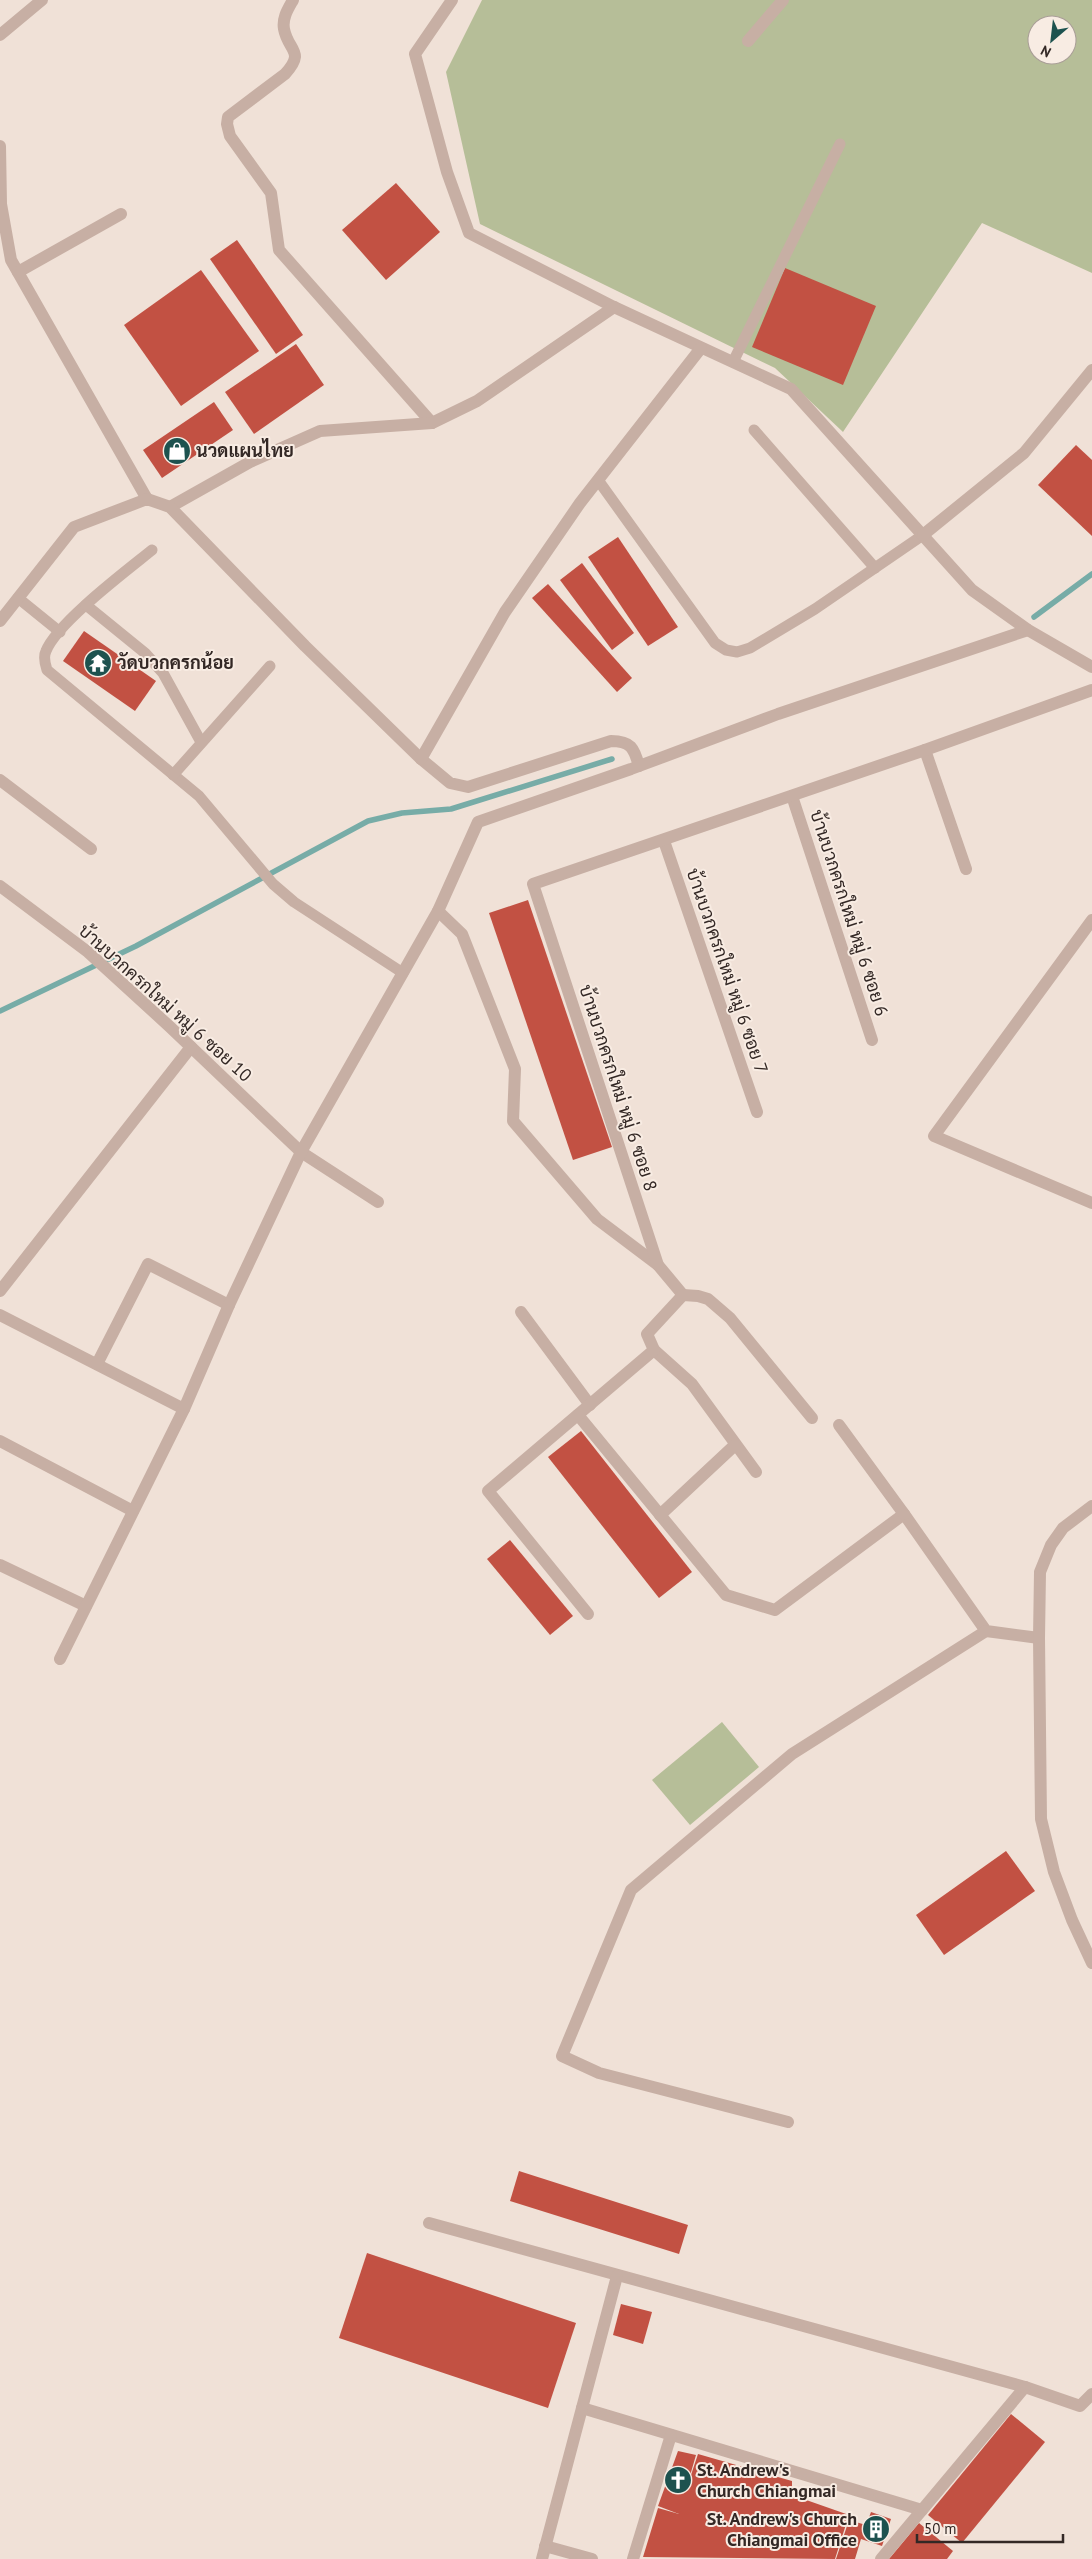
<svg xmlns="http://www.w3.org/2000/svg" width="1092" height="2559" viewBox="0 0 1092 2559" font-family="'PT Sans',Sarabun,sans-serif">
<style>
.green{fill:#b6be98;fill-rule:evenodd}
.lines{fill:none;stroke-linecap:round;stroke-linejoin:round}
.stream{stroke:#77aca7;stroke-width:5.5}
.building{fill:#c25143}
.lane{stroke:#c7afa4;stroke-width:11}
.street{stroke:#c7afa4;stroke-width:12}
.labels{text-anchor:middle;stroke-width:4;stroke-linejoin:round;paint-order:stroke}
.poi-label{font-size:18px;font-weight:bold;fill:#332825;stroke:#f8ece3;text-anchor:start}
.street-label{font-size:18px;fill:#332825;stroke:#f8ece3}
</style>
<rect width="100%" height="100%" fill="#f0e1d7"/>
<g class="green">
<path d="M482,0H1092V273L982,223L843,432L775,368L480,224L446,72ZM1037,25H1067V55H1037Z"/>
<path d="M722,1722L759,1767L690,1825L652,1780Z"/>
</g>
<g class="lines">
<g class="stream">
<path d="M1034,617L1092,574"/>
<path d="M0,1011L136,946L368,821L402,813L451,809L612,759"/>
</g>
</g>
<g class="building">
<path d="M396,183L440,232L386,280L342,230Z"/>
<path d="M237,240L303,335L276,354L210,259Z"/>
<path d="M785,268L876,306L843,385L752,347Z"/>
<path d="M201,270L259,351L181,406L124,325Z"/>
<path d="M296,344L324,385L254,434L225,392Z"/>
<path d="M214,402L233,430L162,478L143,450Z"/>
<path d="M1076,445L1092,460V536L1038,485Z"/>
<path d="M618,537L678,627L648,646L588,557Z"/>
<path d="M582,563L634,633L612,650L560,580Z"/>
<path d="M548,584L632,678L617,692L532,598Z"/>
<path d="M84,631L156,681L135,711L63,661Z"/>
<path d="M528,900L612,1147L573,1160L489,913Z"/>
<path d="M581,1431L692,1572L659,1598L548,1457Z"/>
<path d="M510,1540L573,1616L550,1635L487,1559Z"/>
<path d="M1006,1851L1035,1891L944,1955L916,1915Z"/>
<path d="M519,2171L688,2225L679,2254L510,2201Z"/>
<path d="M367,2253L576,2323L548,2408L339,2338Z"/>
<path d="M621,2304L652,2312L643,2344L613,2335Z"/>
<path d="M1011,2414L1045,2442L962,2543L928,2515Z"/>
<path d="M678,2451L696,2455L685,2493L698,2454L792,2481V2495L849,2515L835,2559L643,2557L658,2508L679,2514L658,2506Z"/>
<path d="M871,2512L891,2519L882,2546L861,2539L855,2559H836L849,2520L866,2525L863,2534Z"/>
<path d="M919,2523L953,2551L947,2559H889Z"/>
</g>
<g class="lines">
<g class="lane">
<path d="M733,362L840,144"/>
<path d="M754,430L875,568"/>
<path d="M598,480L715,643L726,650L737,652L750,648L815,609L923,535"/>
<path d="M152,550C126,571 57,623 46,651C43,657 45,664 47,670L199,796L273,884L294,902L403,973"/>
<path d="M18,598L60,632"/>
<path d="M86,605L145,653L163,673L201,742"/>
<path d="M173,775L270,666"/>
</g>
<g class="street">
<path d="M293,0C288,9 282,18 284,29C288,51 306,51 285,74L228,117L227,124L230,136L271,193L279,250L432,423"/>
<path d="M452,0L415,54L447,172L469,233L614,307L791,389L972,590L1028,630L1092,667"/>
<path d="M0,35L42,0"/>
<path d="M748,41L783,0"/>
<path d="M0,146L1,204L11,260L147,499"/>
<path d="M18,272L121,214"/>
<path d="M170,507L250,462L320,431L432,423L477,401L614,307"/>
<path d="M923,535L1024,453L1092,370"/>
<path d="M0,621L74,527L147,499L170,507L305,646L421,759L450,783L468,787L611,741C631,741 634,748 639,766"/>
<path d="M925,750L966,869"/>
<path d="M421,759L505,612L580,503L701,348"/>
<path d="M0,780L91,849"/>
<path d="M792,796L872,1040"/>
<path d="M664,841L757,1112"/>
<path d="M0,886L88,952L169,1026L301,1152L378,1202"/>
<path d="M438,911L462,934L515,1069L513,1121L597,1219L658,1265"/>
<path d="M1092,920L934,1136L1092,1203"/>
<path d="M0,1291L191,1047"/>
<path d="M683,1295L658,1265L533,884L925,750L1092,690"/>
<path d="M521,1312L590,1405"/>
<path d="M0,1315L184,1409"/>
<path d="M654,1350L692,1384L756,1472"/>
<path d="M97,1364L148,1264L229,1305"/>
<path d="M578,1415L726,1595L775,1610L904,1514L986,1631L1039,1638"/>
<path d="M839,1425L904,1514"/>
<path d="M0,1441L133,1511"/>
<path d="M1092,1506L1063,1528L1051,1545L1040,1572L1039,1638L1041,1819L1054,1872L1072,1920L1092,1963"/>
<path d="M660,1515L735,1445"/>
<path d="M0,1565L86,1606"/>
<path d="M588,1614L488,1491L654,1350L647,1334L683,1295L698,1296L708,1299L730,1318L812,1418"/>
<path d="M60,1659L184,1409L229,1305L301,1152L438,911L478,822L631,769L778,714L1028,630"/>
<path d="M788,2122L599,2073L562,2056L631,1890L792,1754L986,1631"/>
<path d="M429,2223L1025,2387L1080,2406L1092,2394"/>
<path d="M582,2408L922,2510"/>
<path d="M545,2546L592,2559"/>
<path d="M542,2559L617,2276"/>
<path d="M633,2559L671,2435"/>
<path d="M881,2559L1025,2387"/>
</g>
</g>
<defs>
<g id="shop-disc" transform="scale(1.4375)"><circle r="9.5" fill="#1d524f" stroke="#f8ece3"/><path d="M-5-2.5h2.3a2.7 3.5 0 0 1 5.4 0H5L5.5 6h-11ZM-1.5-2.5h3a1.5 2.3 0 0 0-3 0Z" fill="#fff"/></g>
<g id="temple-disc" transform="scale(1.4375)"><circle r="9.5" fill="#1d524f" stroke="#f8ece3"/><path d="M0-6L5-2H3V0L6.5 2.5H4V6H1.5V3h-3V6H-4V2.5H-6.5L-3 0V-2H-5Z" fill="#fff"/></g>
<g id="church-disc" transform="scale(1.4375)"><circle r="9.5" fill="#1d524f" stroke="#f8ece3"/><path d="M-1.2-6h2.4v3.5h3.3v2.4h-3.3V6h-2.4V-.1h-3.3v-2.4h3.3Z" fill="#fff"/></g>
<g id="building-disc" transform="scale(1.4375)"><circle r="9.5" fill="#1d524f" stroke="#f8ece3"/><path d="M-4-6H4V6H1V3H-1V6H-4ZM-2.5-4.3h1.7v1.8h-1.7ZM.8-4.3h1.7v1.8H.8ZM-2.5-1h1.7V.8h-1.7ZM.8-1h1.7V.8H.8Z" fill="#fff"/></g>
</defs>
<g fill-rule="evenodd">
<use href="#shop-disc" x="177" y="451"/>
<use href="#temple-disc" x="98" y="663"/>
<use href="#church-disc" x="678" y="2480"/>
<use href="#building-disc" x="876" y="2529"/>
</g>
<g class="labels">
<g class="poi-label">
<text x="196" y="457">นวดแผนไทย</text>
<text x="117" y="669">วัดบวกครกน้อย</text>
<text x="697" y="2476">St. Andrew's<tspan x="697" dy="21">Church Chiangmai</tspan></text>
<text x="857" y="2525" text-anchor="end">St. Andrew's Church<tspan x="857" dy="21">Chiangmai Office</tspan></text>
</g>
<g class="street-label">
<text transform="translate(849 913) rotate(72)" y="6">บ้านบวกครกใหม่ หมู่ 6 ซอย 6</text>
<text transform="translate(727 971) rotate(71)" y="6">บ้านบวกครกใหม่ หมู่ 6 ซอย 7</text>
<text transform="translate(165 1003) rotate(42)" y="6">บ้านบวกครกใหม่ หมู่ 6 ซอย 10</text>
<text transform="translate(618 1088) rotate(72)" y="6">บ้านบวกครกใหม่ หมู่ 6 ซอย 8</text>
</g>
</g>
<g transform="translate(1052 40) rotate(208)"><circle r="24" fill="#f8ece3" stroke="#a99e97"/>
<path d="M0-4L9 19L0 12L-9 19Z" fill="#1d524f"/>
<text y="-8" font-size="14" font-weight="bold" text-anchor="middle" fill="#332825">N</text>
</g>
<path d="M917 2534v8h146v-8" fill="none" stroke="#332825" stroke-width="2.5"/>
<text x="924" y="2534" font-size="15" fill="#332825" stroke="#f8ece3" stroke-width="4" paint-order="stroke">50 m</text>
</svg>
